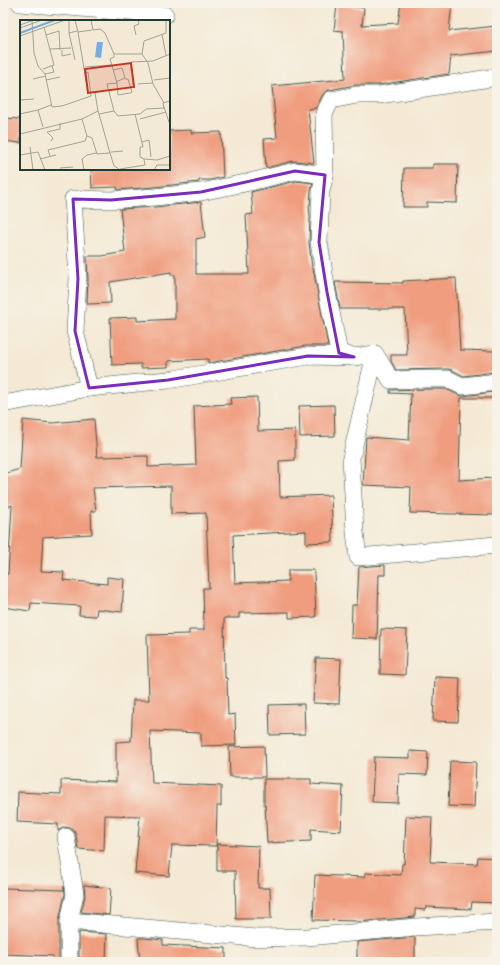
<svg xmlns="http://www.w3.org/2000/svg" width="500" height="965" viewBox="0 0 500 965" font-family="Mali,sans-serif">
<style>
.building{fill:#f09c7e}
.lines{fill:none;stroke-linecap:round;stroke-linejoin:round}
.minor-casing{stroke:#3f574c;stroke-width:18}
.minor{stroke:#fff;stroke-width:17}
.marked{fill:none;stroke:#7b2cbf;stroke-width:3;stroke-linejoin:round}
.inset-river{fill:none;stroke:#75aee5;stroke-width:2}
.inset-road{fill:none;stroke:#9fa494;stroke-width:1}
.view{fill:#c8321e;fill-opacity:0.15;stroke:#c8321e;stroke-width:2}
.inset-edge{fill:none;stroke:#1f3d34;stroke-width:2}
</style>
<rect width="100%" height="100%" fill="#f7f3e8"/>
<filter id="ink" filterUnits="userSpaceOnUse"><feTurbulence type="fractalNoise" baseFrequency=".025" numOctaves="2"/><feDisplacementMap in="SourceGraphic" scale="8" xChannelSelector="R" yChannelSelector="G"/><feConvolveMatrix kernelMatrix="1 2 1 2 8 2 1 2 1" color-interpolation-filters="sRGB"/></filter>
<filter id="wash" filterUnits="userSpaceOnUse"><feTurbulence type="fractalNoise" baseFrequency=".012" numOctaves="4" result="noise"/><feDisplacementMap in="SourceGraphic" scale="16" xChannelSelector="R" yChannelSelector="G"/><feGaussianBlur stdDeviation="0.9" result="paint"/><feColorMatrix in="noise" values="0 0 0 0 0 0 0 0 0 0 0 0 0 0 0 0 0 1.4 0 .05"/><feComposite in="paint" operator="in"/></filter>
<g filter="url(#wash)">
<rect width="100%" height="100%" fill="#f4e9d4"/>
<g id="blocks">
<g class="building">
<path d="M401,3H452L449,31L497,26V51L451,56L449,74L378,85H355L329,90L325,92L322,96L316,108L308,109L314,163L293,161L266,168L264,139L277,138L272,86L345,79L343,31L334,30L337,5L364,8L362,25L398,23Z"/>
<path d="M3,118L21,119V143L3,141Z"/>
<path d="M191,130V133L221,132L223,177L210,180H199V182L154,187L118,190L117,187L92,188L91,169H169V131Z"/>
<path d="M433,164H458L457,203L427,202V207H403L404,168H433Z"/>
<path d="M296,181L313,183L311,190L310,205H309L310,217L309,243L312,268H313L328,346H306L208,363V359L168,361V367L141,368V364L112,365L110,318L137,317V321L175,319V275H171V272L110,282L111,303L87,304L88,279L87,256H102L125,252L120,209L156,207L201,202L205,237L196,239V274H249L246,215L253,214L251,192Z"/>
<path d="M456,278L460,350L494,351V372L464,376L452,370L448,369L396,370L391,361V355H407L405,309H340L335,282L403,283V281Z"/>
<path d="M428,389H446L458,395L463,396L493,392V398H461L459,480L494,478L496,515L410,513L411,487L363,485L366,437L409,440L411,394L390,393V390Z"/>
<path d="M257,397L258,431L295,430V460L279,461L280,497L331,495L333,542L306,543V531L233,535L235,583L288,581V570H314L316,617L289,618V612L239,613V618H224L225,678H227L228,715L235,714L236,745L201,746V733L150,731L152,783L221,786V806H217L216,846L172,845L169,876L135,873L140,816L105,815L104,851L78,849L76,835L74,831L70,828L64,827L58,831V824L17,822L18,792L61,794V780L116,782V742L131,741L133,700H149L147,635L189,634V630H204L203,588H209L206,513L171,514V486L93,488L96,511H91L92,534L43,537L41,571L64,572L63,580L107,584V577L124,579L122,612L97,609L96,616L79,615L80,606L31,603L30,611L3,607V574H8L12,505L7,507L3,493V474L20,469L23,420L52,423L94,419L97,457L148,456V467L196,465L194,406L231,404L230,398Z"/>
<path d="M334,405L335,436L300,437L299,406Z"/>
<path d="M385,565V575H379L377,639L351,638L352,605H357L359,567Z"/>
<path d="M381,629L407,630L405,675L380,674Z"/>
<path d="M316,658L341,659L339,704L313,703Z"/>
<path d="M435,677L460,678L458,722L433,721Z"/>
<path d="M304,704L305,734L270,735L269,705Z"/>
<path d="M264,746L265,777H230L229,747Z"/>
<path d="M410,751L428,752L427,775L399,774L398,803L372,802L374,757L410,758Z"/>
<path d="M450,761L476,762L474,807L448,806Z"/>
<path d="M264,779H311V784L343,786L341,831L311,829V841L267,843L265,805H264Z"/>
<path d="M406,816L432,817L430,862L477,864L478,857L497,858V903L472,902L471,909L426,907L425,910L415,909V917L357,922V921L313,920L315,875L365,877V873L401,875L402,864H404Z"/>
<path d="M217,844L259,846L258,888H270L271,919H236L235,871H217Z"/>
<path d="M84,885L111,888L109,915L81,912L85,896Z"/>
<path d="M64,886L65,894L59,921V962H52L53,956L3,954V888L64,890Z"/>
<path d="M79,932L107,934L106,962H79Z"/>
<path d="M415,937V962H357V942Z"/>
<path d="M138,938H144L163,940V945L226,948V962H140Z"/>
</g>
</g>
</g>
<g filter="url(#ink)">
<use href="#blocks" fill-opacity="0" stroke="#3f574c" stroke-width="1"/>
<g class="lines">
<g class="minor-casing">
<g id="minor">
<path d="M20,3L165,15"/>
<path d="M325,175L324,114L331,100L357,95H379L497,77"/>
<path d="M375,354L391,380L428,379H448L462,386L497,382"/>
<path d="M89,388L75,331L78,279L73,199L111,200L155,197L201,192L250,182L295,171L325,175L321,191L319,242L327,292L339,353L354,357"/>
<path d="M3,404L89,388L168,380L308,356L354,357L375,354L351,458L355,532L358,557L497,545"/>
<path d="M66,837L75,894L69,921"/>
<path d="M69,962V921L256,938L307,937L416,927L497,922"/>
</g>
</g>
<use href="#minor" class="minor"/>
</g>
</g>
<path class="marked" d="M295,171L325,175L319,242L327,292L339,353L354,357L308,356L168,380L89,388L75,331L78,279L73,199L111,200L201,192Z"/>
<g transform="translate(20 20)">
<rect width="150" height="150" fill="#f4e9d4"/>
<path d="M77,22H83L81,38L75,37Z" fill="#75aee5"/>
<path class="inset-river" d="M0,13L35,0"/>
<path class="inset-road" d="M12,0L14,33L18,46L25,54L32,87L42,86L71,76L68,52L65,53M49,0V13M55,0L58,12L72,10M71,0L73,10L80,9L85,13L94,34V37L90,39L97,63L87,64L94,91M0,5L14,0M0,8L22,0M58,12L66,61M26,15L39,11L40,30M116,15L114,6L119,4L118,0M142,15L146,35M0,16L45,0M30,29L51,28M42,30V36L51,34M94,34H122M55,40L49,13L57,11M65,47L91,45M23,49L34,45L24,7M93,50L102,48L105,58L96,62M111,51V42L133,41L150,34M25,54L34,52L32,46M13,59L26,56M26,60L40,57M134,60L150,58M97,63L98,75L110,73L112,72L108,59H105M118,64L133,63M78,72L75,73L78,91M0,80L14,79M144,83L133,64L128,43L122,34L124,21L146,13V0M144,87L150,105M0,94L18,90M79,94L90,133M115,94L123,127H120V137L124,139M120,99L146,92M23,107L18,90L31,85M0,114L62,99M31,121L33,118L27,112L40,109V103M122,122L129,120L131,137M10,127L13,150M91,132L103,131M0,135L18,132L25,150M30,136L28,130L65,121L67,116M20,139L36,135M40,148L53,147M99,149L94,146L90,133L77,134L72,118L67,116L62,99L78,91L79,94L94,91L98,96L120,94L126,89L144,88L143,83L150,81M100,149L125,145L124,139L137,140L150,136M64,150L62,139L67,135L76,133M134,150L137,145H150"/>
<path class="view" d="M111,43L114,67L68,73L65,49Z"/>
<rect width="150" height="150" class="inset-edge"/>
</g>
<rect width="500" height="965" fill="none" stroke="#f7f3e8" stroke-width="16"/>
</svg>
